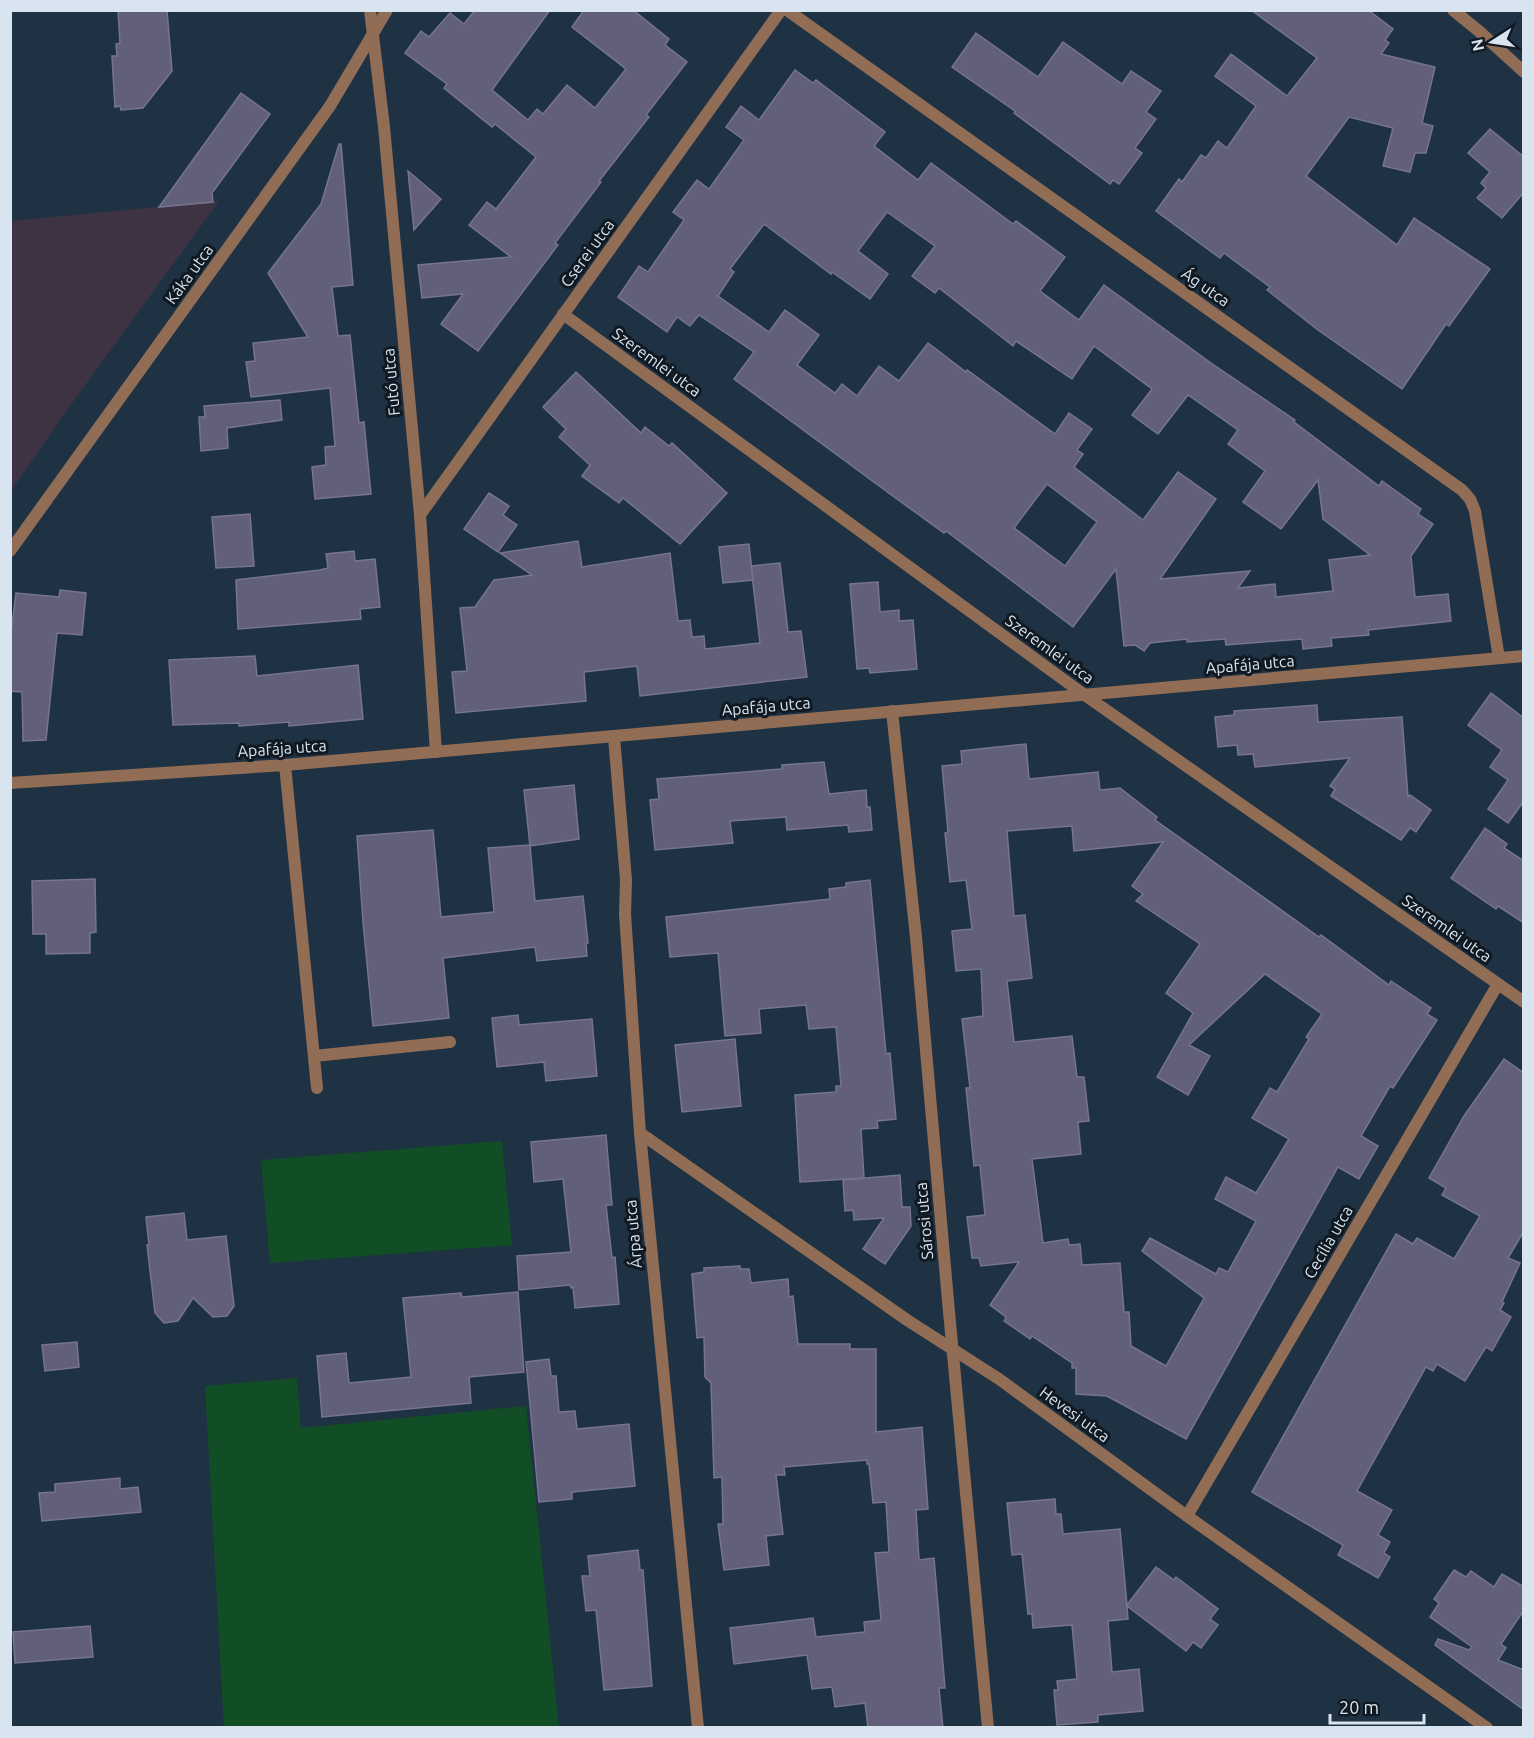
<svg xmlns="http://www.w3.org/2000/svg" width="1534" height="1738" viewBox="0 0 1534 1738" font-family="Ubuntu,sans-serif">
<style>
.industrial{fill:#3d3343}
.green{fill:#124e25}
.building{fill:#625f7a;stroke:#77748f;stroke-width:1.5;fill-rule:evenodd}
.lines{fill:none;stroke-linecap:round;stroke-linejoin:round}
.lane{stroke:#916d55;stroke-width:12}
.street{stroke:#916d55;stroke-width:12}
.labels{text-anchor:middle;stroke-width:6;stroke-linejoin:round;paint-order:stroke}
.street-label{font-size:16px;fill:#d8e4ef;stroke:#101921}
</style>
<rect width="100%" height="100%" fill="#1e3244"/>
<path class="industrial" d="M219,201L62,417L11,491V221Z"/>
<g class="green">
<path d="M502,1141L512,1245L270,1263L261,1160Z"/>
<path d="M297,1378L301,1428L526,1406L559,1727H224L205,1386Z"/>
</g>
<g class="building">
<path d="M118,10H167L172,71L143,108L121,110L120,106L115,107L112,56H117L116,44L120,43Z"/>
<path d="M475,10H550L492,90L528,120L537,109L543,114L567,85L595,108L626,69L572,27L584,10H633L669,39L665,45L687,62L646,115L649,117L599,181L601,182L555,243L558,245L478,351L441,324L463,294L422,298L418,265L511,257L469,225L487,202L496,209L536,157L495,124L492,127L444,88L447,84L405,53L421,31L429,37L450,13L464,24Z"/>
<path d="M1251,10H1368L1393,29L1385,40L1389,43L1381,54L1435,67L1422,123L1433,126L1426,153H1415L1410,172L1383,166L1393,128L1349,117L1306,176L1397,245L1414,218L1490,269L1449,326L1446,324L1402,389L1318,330L1267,290L1270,287L1224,253L1220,258L1156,211L1179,179L1182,182L1201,155L1206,158L1218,141L1227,148L1256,106L1215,76L1231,54L1287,96L1317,58Z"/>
<path d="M976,33L1038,77L1063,42L1122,84L1131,71L1161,91L1146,112L1156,119L1135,148L1142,153L1119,184L1113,180L1110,184L1014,113L1015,111L952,67Z"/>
<path d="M795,70L813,83L816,80L885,132L874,146L918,180L931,163L1013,224L1016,221L1065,257L1040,291L1079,320L1104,285L1211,363L1295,420L1294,422L1379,486L1382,481L1421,509L1418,514L1433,524L1411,556L1415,597L1448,594L1451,621L1368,630L1369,635L1331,638L1332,646L1303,649L1302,639L1226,645L1225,639L1187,642V639L1150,643L1144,651L1135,645L1124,646L1116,569L1073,627L946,531L944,533L886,491L734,379L754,352L699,315L690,326L677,317L667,332L618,297L639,266L648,272L684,220L673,212L697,180L709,189L744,140L726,127L741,106L759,120ZM887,212L935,246L912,276L935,293L939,288L1013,346L1016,341L1072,379L1094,346L1152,389L1132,415L1158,434L1188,395L1238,430L1228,444L1265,471L1243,502L1281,529L1318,480L1323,519L1370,555L1329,560L1333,591L1276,597L1275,584L1238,588L1250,571L1160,579L1216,499L1178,472L1143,520L1074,467L1083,454L1077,450L1092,429L1069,413L1055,434L967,370L966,372L928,343L899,381L879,366L857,396L842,384L835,393L797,365L819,335L785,310L769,332L718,296L734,272L730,269L764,224L831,274L832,272L870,299L888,274L858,251ZM1047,484L1097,522L1065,566L1014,528Z"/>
<path d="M241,93L270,114L212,193L213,202L159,207Z"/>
<path d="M1490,129L1524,157V192L1502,218L1477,198L1486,188L1481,183L1490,172L1468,153Z"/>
<path d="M339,144H341L353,285L332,287L338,336L350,335L359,423L364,422L371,494L315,499L312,467L326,465L325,447L335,446L330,388L251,397L246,362L255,361L253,343L308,337L268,273L321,204Z"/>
<path d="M408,171L441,199L414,230Z"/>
<path d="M576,372L641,433L645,427L669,446L672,443L727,493L680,544L623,498L619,503L582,476L590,465L559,437L566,429L543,407Z"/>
<path d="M280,400L282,420L227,428L228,448L201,451L199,417H205L204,406Z"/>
<path d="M489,493L509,506L503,515L517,525L498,552L464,529Z"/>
<path d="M250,514L254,566L216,568L212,517Z"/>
<path d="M578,541L582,567L670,553L678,621L690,620L692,637L704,636L705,649L760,643L751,566L780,563L788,632L801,631L807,677L640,696L637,666L584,672L586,701L456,713L452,672L467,671L460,608L475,607L494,580L532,575L500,553Z"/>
<path d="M749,544L753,580L723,583L719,547Z"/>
<path d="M354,551L355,561L375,559L380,607L360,609L361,619L238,629L236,580L320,570L328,568L326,554Z"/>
<path d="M878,582L880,612L899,610V621L913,620L917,669L870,673L869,668L857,669L850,584Z"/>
<path d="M60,590L86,593L82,635L57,633L46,740L23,741L22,692L10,691V641L16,593L59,597Z"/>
<path d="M255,656L257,676L358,665L363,719L289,726V722L239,726V723L173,725L169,660Z"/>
<path d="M1491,693L1524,718V801L1508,823L1488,809L1508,780L1490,767L1502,750L1468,725Z"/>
<path d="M1317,705L1318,722L1402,717L1408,797L1410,795L1431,810L1416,832L1410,828L1401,840L1331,796L1335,789L1330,786L1350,758L1255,767L1253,754L1238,755L1237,745L1218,747L1215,717L1234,715V711Z"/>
<path d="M1026,744L1029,779L1098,772L1100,790L1120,788L1157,817L1155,820L1319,937L1321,935L1389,985L1391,981L1431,1008L1427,1014L1437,1020L1393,1088L1390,1086L1361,1136L1378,1146L1359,1179L1338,1167L1186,1439L1107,1396L1076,1394V1368H1072V1363L1032,1336L1030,1339L1004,1321L1006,1317L990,1305L1019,1262L981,1266L979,1258H972L967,1217L985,1215L980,1165L974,1166L966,1088H970L962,1019L983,1016L981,969L956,971L952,931L972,929L966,880L950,882L945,833L948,832L942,766L962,764L961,751ZM1072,826L1074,851L1163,842L1132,886L1143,894L1136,901L1200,944L1166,993L1193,1013L1157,1077L1188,1095L1210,1056L1189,1045L1265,974L1322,1014L1306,1037L1309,1039L1277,1092L1270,1088L1252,1118L1289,1139L1256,1193L1226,1177L1215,1199L1256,1221L1228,1272L1219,1268L1216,1274L1150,1238L1142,1251L1204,1298L1166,1366L1131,1346L1129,1312H1124L1120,1263L1082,1265L1080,1244L1069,1245L1068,1239L1043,1243L1032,1159L1081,1154L1078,1122L1089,1121L1084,1077H1077L1072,1036L1014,1042L1007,981L1032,978L1025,915L1014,916L1007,831Z"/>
<path d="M824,762L829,794L866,790L867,807H870L872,830L849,832L848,825L787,830L786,817L730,821L733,843L655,850L650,800L659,799L657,779L782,769V765Z"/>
<path d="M574,785L579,839L530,846L524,790Z"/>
<path d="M1485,828L1507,844L1504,848L1524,861V923L1498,906L1496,909L1451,878Z"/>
<path d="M433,830L441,917L494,912L488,848L530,845L535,901L583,896L588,943H586L587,956L537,961L535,947L443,958L449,1018L373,1026L363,922L357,836Z"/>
<path d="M95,879L96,932L90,933V953L46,954V934H33L32,881Z"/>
<path d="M870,880L886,1054L890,1053L896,1119L877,1121L878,1128L861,1129L864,1178L800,1182L795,1095L836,1092V1086H841L836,1027L809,1029L806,1005L759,1009L761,1033L725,1036L718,953L670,957L666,917L830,899L829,889L846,887V883Z"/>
<path d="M518,1015L519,1025L592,1019L597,1076L546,1081L544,1062L497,1067L492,1018Z"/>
<path d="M735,1039L741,1106L682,1112L675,1045Z"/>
<path d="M1504,1059L1524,1073V1231L1508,1258L1520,1263L1502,1302L1504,1303L1500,1310L1511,1317L1492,1351L1486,1347L1465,1381L1437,1364L1433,1371L1426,1367L1357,1491L1392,1510L1378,1535L1390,1542L1384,1553L1390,1557L1378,1578L1338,1555L1343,1545L1252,1492L1396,1234L1413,1244L1417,1238L1454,1259L1480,1216L1442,1195L1446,1188L1429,1178L1464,1116Z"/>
<path d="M606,1135L612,1205H606L612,1258L615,1257L619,1304L575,1308L573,1287L571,1288L570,1285L519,1290L517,1256L571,1252L563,1179L534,1182L531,1142Z"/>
<path d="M900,1175L902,1207H910L911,1226L885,1264L863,1249L884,1218L854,1220L853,1210L845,1211L843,1180Z"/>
<path d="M184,1213L187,1240L226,1236L234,1306L227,1316L213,1317L193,1298L178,1321L164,1323L155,1313L147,1245H149L146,1217Z"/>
<path d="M740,1266V1269H749L751,1283L788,1279L789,1297L793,1296L798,1344H850V1349H876V1432L922,1427L928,1509L916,1510L919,1560L934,1558L945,1688H939L943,1728H868L865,1703L835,1707L832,1687L812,1689L807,1655L734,1664L730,1628L813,1618L816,1637L865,1632L864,1622L881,1620L875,1553L889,1552L886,1502L873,1503L869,1464H867V1460L784,1467L785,1475H776L783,1534L766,1536L769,1565L724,1570L718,1524H723L722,1477L714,1478L711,1383L705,1377L704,1337L697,1338L692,1274L704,1272V1268Z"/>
<path d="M518,1292L524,1372L469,1377L471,1403L322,1417L317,1356L346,1353L349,1383L411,1377L403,1298L461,1293L462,1297Z"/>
<path d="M77,1342L79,1367L45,1371L42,1345Z"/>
<path d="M549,1359L551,1376H556L559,1412L575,1411L577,1429L629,1424L635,1486L572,1492V1499L539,1502L526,1362Z"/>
<path d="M120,1478V1489L138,1487L141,1512L42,1521L39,1493L55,1492V1484Z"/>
<path d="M1055,1499L1056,1514H1061L1063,1534L1120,1529L1127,1605L1156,1567L1174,1580L1176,1577L1218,1609L1210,1619L1218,1625L1201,1648L1193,1642L1186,1651L1127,1606L1128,1619L1108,1621L1112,1672L1139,1669L1143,1711L1098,1715V1722L1057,1725L1054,1690H1058L1057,1681L1077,1679L1072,1625L1033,1628L1032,1614H1028L1022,1554L1012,1555L1007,1503Z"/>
<path d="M638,1550L640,1570H643L652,1686L604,1690L596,1610L586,1611L582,1576H590L588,1556Z"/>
<path d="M1454,1570L1466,1577L1471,1571L1494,1587L1502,1574L1524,1587V1610L1501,1644L1506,1648L1498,1660L1524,1670V1710L1435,1645L1438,1639L1469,1650L1472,1647L1430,1617L1439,1603L1434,1599Z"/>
<path d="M90,1626L93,1657L15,1663L13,1632Z"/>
</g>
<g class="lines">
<g class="lane">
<path d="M285,765L317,1088"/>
<path d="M314,1056L450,1042"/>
</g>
<g class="street">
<path d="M370,10L384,127L420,515L436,752"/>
<path d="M787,10L1462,490L1470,499L1475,511L1499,658"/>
<path d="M1453,10L1480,32L1524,72"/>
<path d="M563,314L1086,696L1524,1002"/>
<path d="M420,515L781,10"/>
<path d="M10,551L330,106L387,10"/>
<path d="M892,711L916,937L948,1301L988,1728"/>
<path d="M614,737L626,880L625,914L640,1133L698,1728"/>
<path d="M10,783L285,765L1524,656"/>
<path d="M640,1133L907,1320L999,1379L1187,1516L1487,1728"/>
<path d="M1187,1516L1498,984"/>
</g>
</g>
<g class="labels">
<g class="street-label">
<text transform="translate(587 253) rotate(-54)" y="6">Cserei utca</text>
<text transform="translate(189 274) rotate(-54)" y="6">Káka utca</text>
<text transform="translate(1206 287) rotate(35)" y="6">Ág utca</text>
<text transform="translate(657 362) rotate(36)" y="6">Szeremlei utca</text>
<text transform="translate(391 382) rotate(-95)" y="6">Futó utca</text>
<text transform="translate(1050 649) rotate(36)" y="6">Szeremlei utca</text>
<text transform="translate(1250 664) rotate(-5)" y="6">Apafája utca</text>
<text transform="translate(766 706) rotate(-5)" y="6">Apafája utca</text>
<text transform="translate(282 748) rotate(-4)" y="6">Apafája utca</text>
<text transform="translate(1447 928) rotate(35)" y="6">Szeremlei utca</text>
<text transform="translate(924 1221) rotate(-95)" y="6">Sárosi utca</text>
<text transform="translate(633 1234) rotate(-95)" y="6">Árpa utca</text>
<text transform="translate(1328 1242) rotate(-60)" y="6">Cecília utca</text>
<text transform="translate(1075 1414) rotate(36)" y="6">Hevesi utca</text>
</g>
</g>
<rect width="1534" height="1738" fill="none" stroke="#d8e4ef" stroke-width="24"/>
<g transform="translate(1492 42) rotate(258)" stroke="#101921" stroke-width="4.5" paint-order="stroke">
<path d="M0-4.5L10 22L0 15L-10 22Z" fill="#d8e4ef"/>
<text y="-9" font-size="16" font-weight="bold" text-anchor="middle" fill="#d8e4ef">N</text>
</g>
<path d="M1330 1714v9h94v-9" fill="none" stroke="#d8e4ef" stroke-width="3"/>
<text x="1339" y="1714" font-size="18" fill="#d8e4ef" stroke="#101921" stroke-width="4.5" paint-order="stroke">20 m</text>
</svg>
